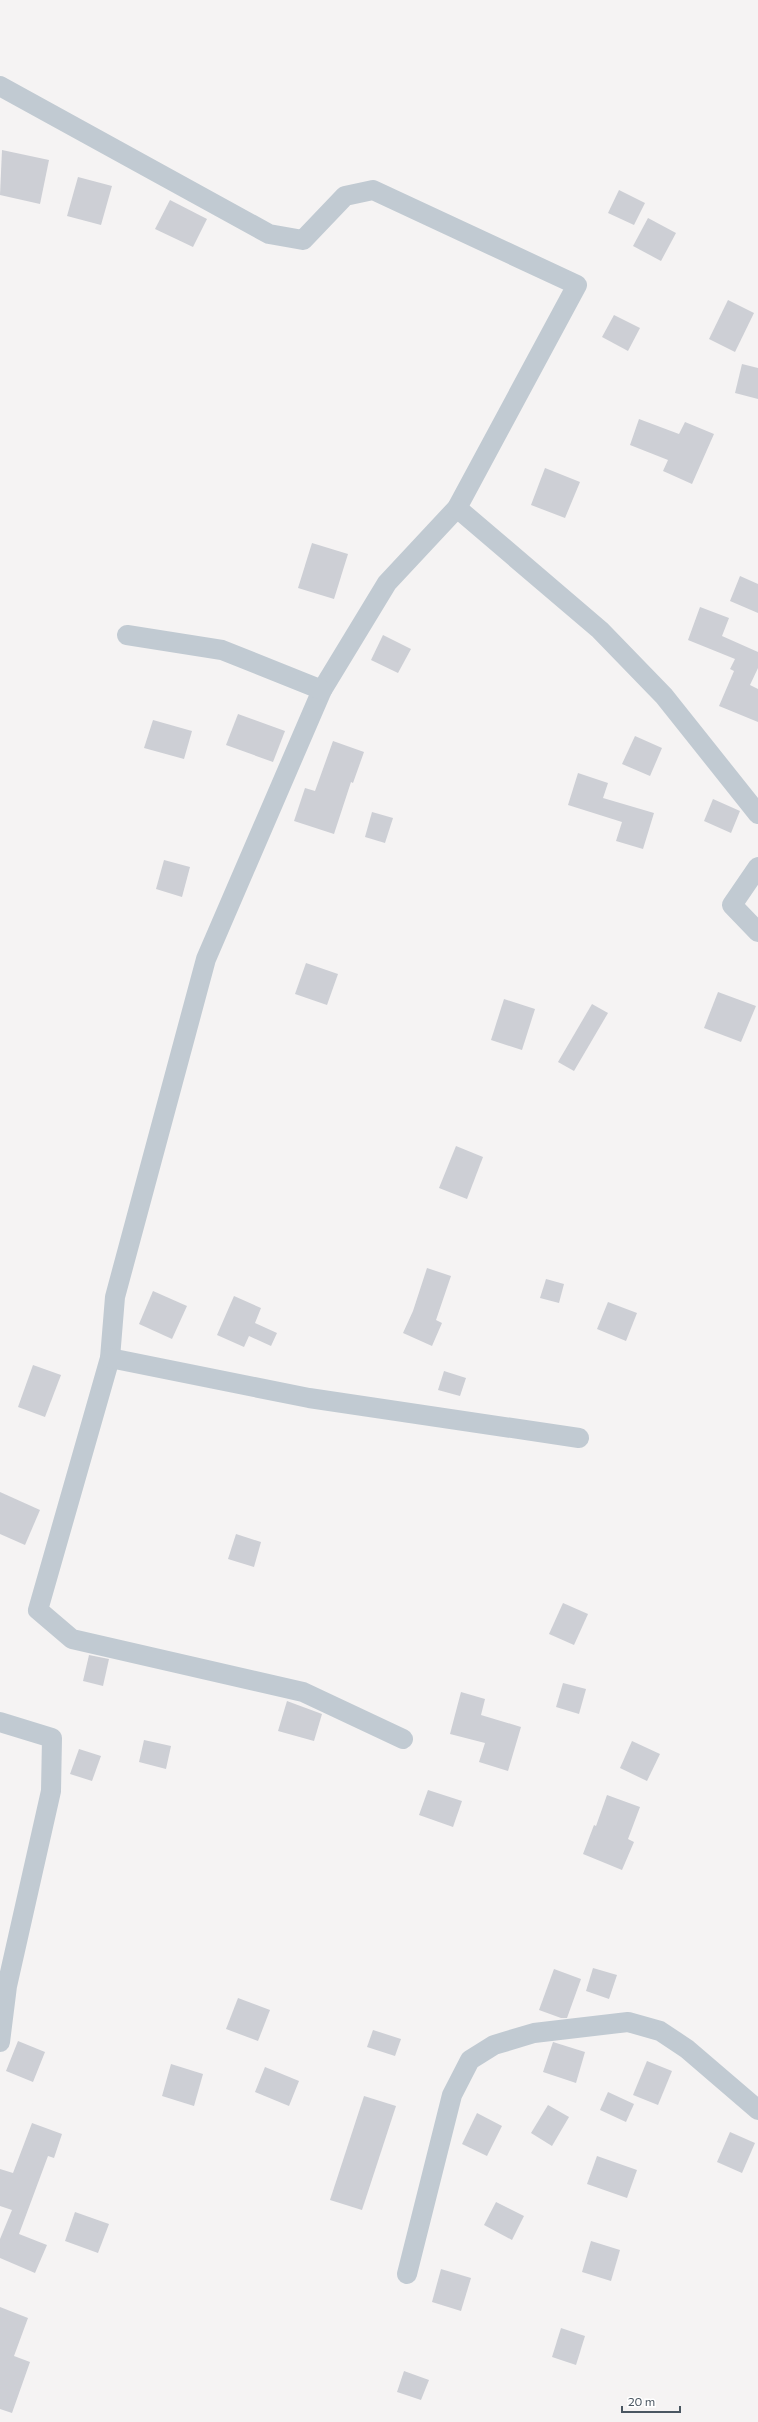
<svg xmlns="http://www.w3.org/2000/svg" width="758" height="2422" viewBox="0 0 758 2422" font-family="Commissioner,sans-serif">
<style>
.building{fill:#cdcfd5}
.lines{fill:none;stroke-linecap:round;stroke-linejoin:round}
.street{stroke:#c1cad2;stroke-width:20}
</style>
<rect width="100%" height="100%" fill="#f5f3f3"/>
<g class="building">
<path d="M2,150L49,160L40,204L0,195Z"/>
<path d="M78,177L112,186L101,225L67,216Z"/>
<path d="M619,190L645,203L634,225L608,213Z"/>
<path d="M170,200L207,219L193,247L155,229Z"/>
<path d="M648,218L676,233L661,261L633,246Z"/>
<path d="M728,300L754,313L735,352L709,339Z"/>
<path d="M614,315L640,328L628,351L602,337Z"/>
<path d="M742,364L758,368V399L735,393Z"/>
<path d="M639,419L679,434L685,422L714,434L692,484L663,471L668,460L630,445Z"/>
<path d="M545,468L580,482L565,518L531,505Z"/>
<path d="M312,543L348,554L334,599L298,588Z"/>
<path d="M740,576L758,584V613L730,601Z"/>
<path d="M700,607L729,618L722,636L758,652V668L750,685L758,689V722L719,706L734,671L730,669L735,659L688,640Z"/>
<path d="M383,635L411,649L398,673L371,660Z"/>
<path d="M238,714L285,731L273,762L226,745Z"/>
<path d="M153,720L192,731L184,759L144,748Z"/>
<path d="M635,736L662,748L650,776L622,764Z"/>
<path d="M333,741L364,752L353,783L351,782L334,834L294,821L305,788L315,791Z"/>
<path d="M578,773L608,783L603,798L654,813L643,849L616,841L622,822L568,805Z"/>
<path d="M713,799L740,811L731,833L704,821Z"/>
<path d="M372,812L393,818L385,843L365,837Z"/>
<path d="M164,860L190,867L182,897L156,889Z"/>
<path d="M306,963L338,974L327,1005L295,994Z"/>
<path d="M718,992L756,1006L741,1042L704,1028Z"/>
<path d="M504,999L535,1009L522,1050L491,1040Z"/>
<path d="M592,1004L608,1013L574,1071L558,1062Z"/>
<path d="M456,1146L483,1157L467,1199L439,1188Z"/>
<path d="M427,1268L451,1276L436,1320L442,1323L432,1346L403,1333L413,1311Z"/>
<path d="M546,1279L564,1284L559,1303L540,1298Z"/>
<path d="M153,1291L187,1306L172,1339L139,1324Z"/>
<path d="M234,1296L261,1308L255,1323L277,1333L271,1346L249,1336L244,1347L217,1335Z"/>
<path d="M608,1302L637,1313L626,1341L597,1329Z"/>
<path d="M33,1365L61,1375L45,1417L18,1407Z"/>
<path d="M444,1371L466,1378L460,1396L438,1390Z"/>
<path d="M0,1492L40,1510L25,1545L0,1534Z"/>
<path d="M236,1534L261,1542L254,1567L228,1559Z"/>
<path d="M563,1603L588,1614L574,1645L549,1634Z"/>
<path d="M89,1655L109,1659L103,1686L83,1681Z"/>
<path d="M563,1683L586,1689L579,1714L556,1707Z"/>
<path d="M461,1692L485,1699L481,1715L521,1727L508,1771L479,1762L485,1743L450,1734Z"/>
<path d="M287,1701L322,1714L314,1741L278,1731Z"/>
<path d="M144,1740L171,1746L166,1769L139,1762Z"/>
<path d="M632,1741L660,1754L647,1781L620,1768Z"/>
<path d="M79,1749L101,1756L92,1781L70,1774Z"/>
<path d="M428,1790L462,1801L453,1827L419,1815Z"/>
<path d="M607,1795L640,1807L628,1839L634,1842L622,1870L583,1854L594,1825L596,1826Z"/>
<path d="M593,1968L617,1975L609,1999L586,1991Z"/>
<path d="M554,1969L581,1979L567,2018H561L539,2010Z"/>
<path d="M238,1998L270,2010L258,2041L226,2029Z"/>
<path d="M373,2030L401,2039L395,2056L367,2047Z"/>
<path d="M18,2041L45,2052L33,2082L6,2071Z"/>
<path d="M553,2042L585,2052L576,2083L543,2072Z"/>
<path d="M647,2061L672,2071L658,2105L633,2095Z"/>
<path d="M171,2064L203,2074L194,2106L162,2096Z"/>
<path d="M265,2067L299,2081L289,2106L255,2092Z"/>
<path d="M608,2092L634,2104L626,2122L600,2110Z"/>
<path d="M364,2096L396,2106L362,2210L330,2200Z"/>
<path d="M548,2105L569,2117L552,2146L531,2133Z"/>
<path d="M477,2113L502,2126L487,2156L462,2144Z"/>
<path d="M32,2123L62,2134L54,2158L48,2156L19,2234L47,2245L35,2273L0,2258V2239L12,2210L0,2206V2169L13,2173Z"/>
<path d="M730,2132L755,2143L742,2173L717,2162Z"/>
<path d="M597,2156L637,2170L627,2198L587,2184Z"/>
<path d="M496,2202L524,2216L512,2240L484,2225Z"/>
<path d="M75,2212L109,2224L98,2253L65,2241Z"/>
<path d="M591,2241L620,2250L611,2281L582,2272Z"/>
<path d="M441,2269L471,2278L461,2311L432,2302Z"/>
<path d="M0,2307L28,2318L14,2356L30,2362L12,2413L0,2409Z"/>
<path d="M561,2328L585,2336L576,2365L552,2357Z"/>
<path d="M404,2371L429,2380L421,2400L397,2392Z"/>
</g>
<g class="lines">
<g class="street">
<path d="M0,86L269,234L303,240L345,196L373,190L577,285L457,508L387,583L322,690L206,959L115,1297L110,1358L38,1610L72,1639L303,1692L403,1739"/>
<path d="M457,508L600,630L664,696L758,814"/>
<path d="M127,635L222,650L322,690"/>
<path d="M758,867L732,905L758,932"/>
<path d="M110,1358L309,1398L579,1438"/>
<path d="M0,1722L52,1738L51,1791L7,1986L0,2042"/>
<path d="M407,2274L452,2095L470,2060L494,2045L534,2033L628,2022L660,2031L687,2049L758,2110"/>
</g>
</g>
<path d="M622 2406v6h58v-6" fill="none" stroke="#4a5661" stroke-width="2"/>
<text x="628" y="2406" font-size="12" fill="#4a5661" stroke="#ffffff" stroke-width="3" paint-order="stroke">20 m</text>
</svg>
